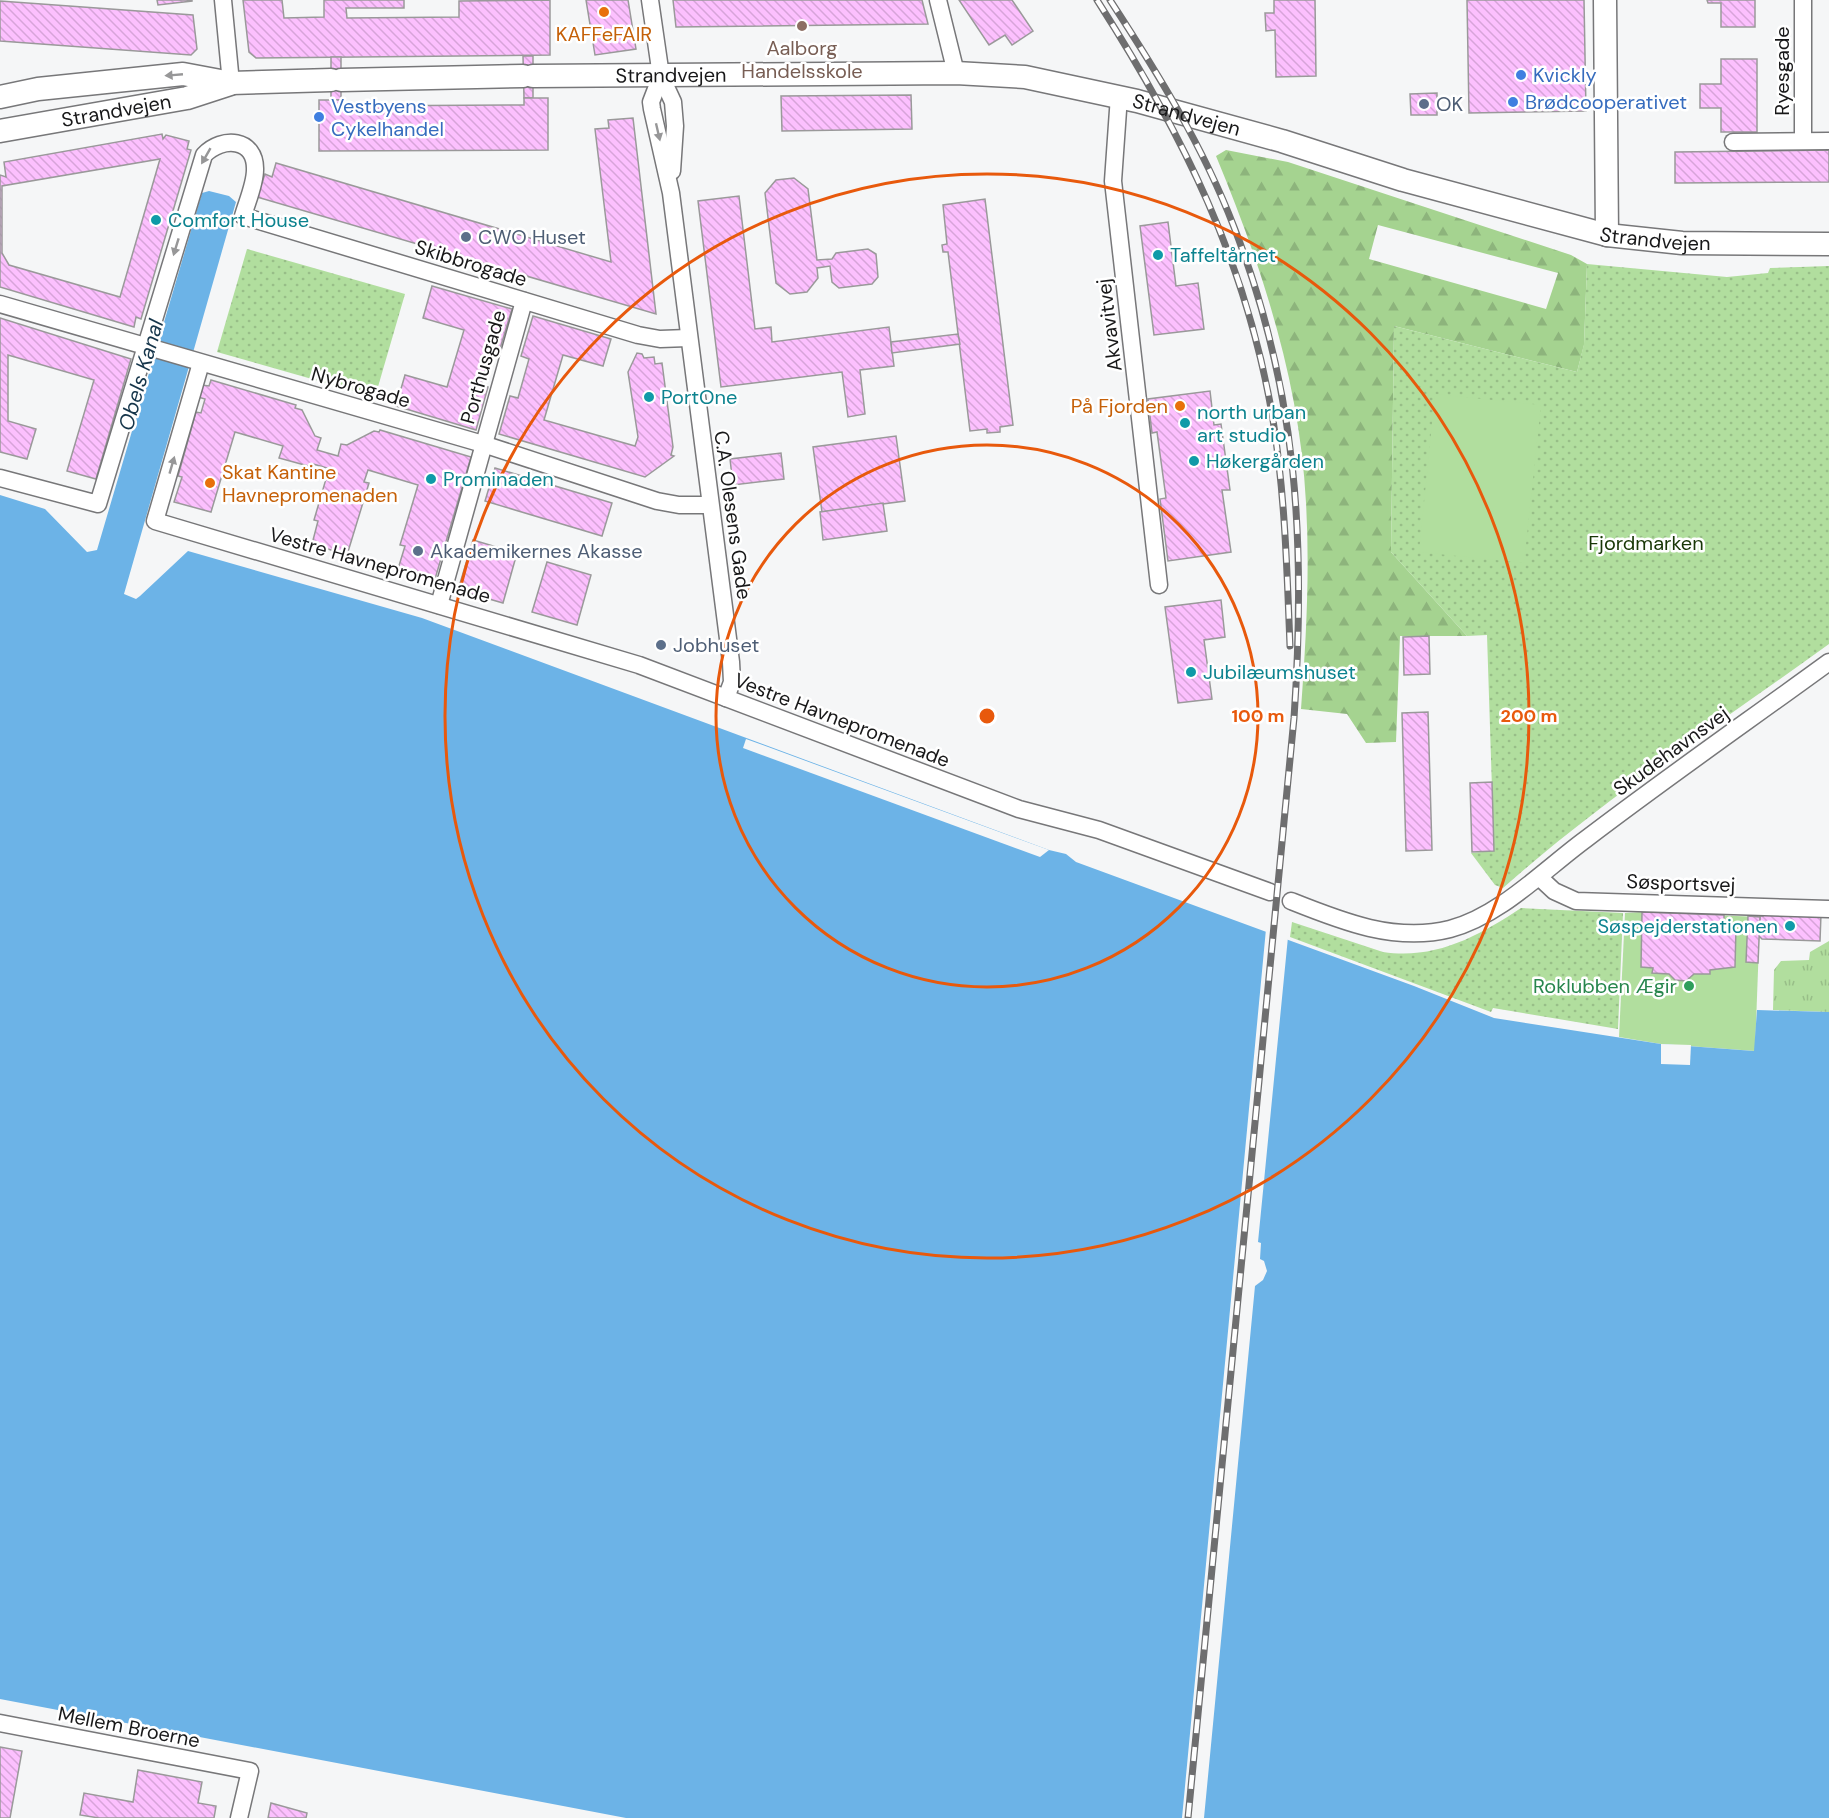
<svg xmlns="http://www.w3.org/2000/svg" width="1829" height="1818" viewBox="0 0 1829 1818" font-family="'DM Sans',sans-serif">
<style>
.grass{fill:url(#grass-tufts)}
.forest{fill:url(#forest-firs);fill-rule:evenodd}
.park{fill:url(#park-dots)}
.pitch{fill:#b1de9e}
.water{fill:#6cb3e7}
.pier{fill:#f5f6f7}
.building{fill:url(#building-back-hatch);stroke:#9a999a;stroke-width:1.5;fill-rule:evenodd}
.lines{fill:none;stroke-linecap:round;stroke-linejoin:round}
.street-casing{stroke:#777779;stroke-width:19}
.secondary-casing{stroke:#777779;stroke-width:25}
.street{stroke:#fff;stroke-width:16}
.secondary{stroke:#fff;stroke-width:22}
.rail-casing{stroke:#6e6e6f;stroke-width:7}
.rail{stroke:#fff;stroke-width:4.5;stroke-dasharray:14;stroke-linecap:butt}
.oneway{fill:#979798}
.ring{fill:none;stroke:#e8590c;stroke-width:3}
.food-dot{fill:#e8710a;stroke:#fff;stroke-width:2}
.education-dot{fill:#8d6e63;stroke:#fff;stroke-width:2}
.shop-dot{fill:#3f7fe0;stroke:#fff;stroke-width:2}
.service-dot{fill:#5c6f8a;stroke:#fff;stroke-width:2}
.culture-dot{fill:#0f9aa8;stroke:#fff;stroke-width:2}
.leisure-dot{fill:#2e9e5b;stroke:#fff;stroke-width:2}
.labels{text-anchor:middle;stroke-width:5;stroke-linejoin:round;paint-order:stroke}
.food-label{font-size:20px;fill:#c56008;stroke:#fff}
.education-label{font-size:20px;fill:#785e54;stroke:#fff}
.street-label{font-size:20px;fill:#181819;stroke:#fff}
.shop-label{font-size:20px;fill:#366cbe;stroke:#fff;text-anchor:start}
.service-label{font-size:20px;fill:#4e5e75;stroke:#fff;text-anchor:start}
.culture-label{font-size:20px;fill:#0d838f;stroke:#fff;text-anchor:start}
.park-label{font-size:20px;fill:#183606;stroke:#fff}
.leisure-label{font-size:20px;fill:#27864d;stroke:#fff;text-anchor:end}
.water-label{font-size:21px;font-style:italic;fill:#15354a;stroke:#fff}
.centre{fill:#e8590c;stroke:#fff;stroke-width:3}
.ring-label{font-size:18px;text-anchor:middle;font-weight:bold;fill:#e8590c;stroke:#fff;stroke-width:5;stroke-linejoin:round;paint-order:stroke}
</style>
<defs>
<pattern id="grass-tufts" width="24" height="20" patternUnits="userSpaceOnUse" patternTransform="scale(1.5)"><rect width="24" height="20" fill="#b1de9e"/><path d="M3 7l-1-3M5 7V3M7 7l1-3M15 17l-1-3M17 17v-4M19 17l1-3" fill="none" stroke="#98be88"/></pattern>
<pattern id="forest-firs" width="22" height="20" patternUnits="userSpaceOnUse" patternTransform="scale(1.5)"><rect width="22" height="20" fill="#a5d390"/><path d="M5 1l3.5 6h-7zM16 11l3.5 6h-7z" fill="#8db47c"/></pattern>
<pattern id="park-dots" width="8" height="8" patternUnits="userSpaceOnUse" patternTransform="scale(1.5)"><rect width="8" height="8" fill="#b1de9e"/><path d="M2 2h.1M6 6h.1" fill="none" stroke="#98be88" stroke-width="1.8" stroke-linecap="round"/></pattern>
<pattern id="building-back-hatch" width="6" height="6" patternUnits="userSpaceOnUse" patternTransform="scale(1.5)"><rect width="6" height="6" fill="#fcc0fe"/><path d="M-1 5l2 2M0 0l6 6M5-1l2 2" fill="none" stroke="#d7a4d9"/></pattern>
</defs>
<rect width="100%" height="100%" fill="#f5f6f7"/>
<path class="grass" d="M1829,941V1012L1773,1010L1774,970L1781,961L1809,960L1810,952Z"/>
<path class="forest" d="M1226,150L1288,162L1571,255L1587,264L1584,345L1577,372L1394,326L1391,552L1467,636H1400L1396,742L1366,743L1347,714L1301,709C1306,641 1310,572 1306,503C1300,382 1262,267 1216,156ZM1378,225L1558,273L1546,309L1369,259Z"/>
<g class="park">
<path d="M247,249L405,294L375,397L217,352Z"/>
<path d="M1587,264L1727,277L1768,273L1770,268L1829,266V644C1720,723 1603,799 1503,888L1495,885L1471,853L1494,851L1487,635L1467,636L1391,552L1394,326L1577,372L1584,344Z"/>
<path d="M1521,908L1623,913L1618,1029L1493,1008L1491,1012L1290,937L1292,922L1383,952C1435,960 1479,936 1521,908Z"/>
</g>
<g class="pitch">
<path d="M1435,394L1541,405L1524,563L1419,552Z"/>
<path d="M1642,912L1760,917L1755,1051L1661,1044L1619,1037L1625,913Z"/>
</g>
<path class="water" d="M209,191L229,196L236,202L124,594L136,599L140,596L188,551L422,618L1049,850L1066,854L1076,862L1414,986L1494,1018L1661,1044L1754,1051L1757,1010L1829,1012V1818H626L0,1699V495L45,509L87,552L97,550L202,193Z"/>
<g class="pier">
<path d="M746,739L1049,850L1040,857L743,748Z"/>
<path d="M1266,929L1288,937L1258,1242L1261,1243L1260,1259L1264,1261L1267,1271L1263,1280L1255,1286L1204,1818H1182Z"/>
<path d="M1661,1044L1691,1045L1690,1065L1661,1064Z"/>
</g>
<g class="building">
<path d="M157,0H192V1L158,5Z"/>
<path d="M243,0H282L284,18L324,17V0H404V8H346L347,18L459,17V1L550,0V55L256,58L249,52Z"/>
<path d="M586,0H628L636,49L595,55Z"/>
<path d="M673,0H922L928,24L676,27Z"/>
<path d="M959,0H1012L1033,31L1012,45L1005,35L989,45Z"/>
<path d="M1274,0H1315L1316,76L1276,77L1275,30L1266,31L1265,13H1274Z"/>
<path d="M1467,0H1584L1586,111L1469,113Z"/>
<path d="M1707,0H1755V27H1721V3H1708Z"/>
<path d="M0,1L193,15L197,49L191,55L0,41Z"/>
<path d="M523,56H533V98H524Z"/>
<rect x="331" y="57" width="10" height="43"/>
<path d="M1721,59H1757V132H1721V108H1700V84H1721Z"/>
<path d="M1437,93V115H1411L1410,94Z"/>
<path d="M911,95L912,129L782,131L781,96Z"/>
<path d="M524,98H548V150L319,151V100H341V106L524,105Z"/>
<path d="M633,118L656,314L257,197L265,174L272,177L276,163L611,262L595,129L609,128L608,120Z"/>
<path d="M162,134L163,139L166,135L189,141L187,149L191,150L141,319L136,317L134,327L0,287V175L6,177L4,162ZM160,159L120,297L9,265L2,253V186Z"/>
<path d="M1829,150V182L1675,183V152Z"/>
<path d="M794,178L808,189L817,260L832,259L836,253L868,249L876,254L878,277L872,284L839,288L832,282L830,266L817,268L818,278L807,292L790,294L776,283L765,193L776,180Z"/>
<path d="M739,196L755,329L771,327L772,342L889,327L894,366L860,370L865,414L848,417L842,372L721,387L698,201Z"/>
<path d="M985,199L1013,425L1000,427V432L987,433V429L970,431L948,252H943L942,245L947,244L943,205Z"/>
<path d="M1168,222L1176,286L1198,283L1204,329L1154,335L1140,226Z"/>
<path d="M432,286L512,309L499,352L491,349L481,385L488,387L476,430L396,406L405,375L447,387L464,330L423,318Z"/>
<path d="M533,316L611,339L603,366L563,355L544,420L635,446L638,437L628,372L637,353L642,354L644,358L654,357L655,364L662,363L673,447L671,455L674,456L645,477L499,434L510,396L518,398L529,359L521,356Z"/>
<path d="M0,318L131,359L96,479L67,471L94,380L8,355V421L36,429L27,459L0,452Z"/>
<path d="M958,334L960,344L892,353L891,342Z"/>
<path d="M211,380L296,405L295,408L302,410L315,436L321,438L317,450L338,456L341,444L347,445L374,431L379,432L380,430L471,457L435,579L398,569L405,546L400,545L418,485L368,470L364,482L369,483L347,555L312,544L318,521L314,520L328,472L333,473L334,470L313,464L312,467L279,458L283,446L235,432L211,512L174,502L182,477L178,476L196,412L201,413L205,399L198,397L202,385L209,386Z"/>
<path d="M1210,391L1214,425L1221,424L1230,490H1222L1231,552L1168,561L1160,499L1166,498L1157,432L1152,433L1148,399Z"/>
<path d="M896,436L905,501L822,512L813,447Z"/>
<path d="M781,453L784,479L733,485L730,459Z"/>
<path d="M495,468L612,503L602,536L485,501Z"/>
<path d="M883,503L887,531L823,540L820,512Z"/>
<path d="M473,540L517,553L503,603L458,590Z"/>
<path d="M547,562L591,575L577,625L532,612Z"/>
<path d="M1221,600L1225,637L1204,640L1212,699L1178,703L1165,607Z"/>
<path d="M1429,636L1430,674L1404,675L1403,637Z"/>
<path d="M1428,712L1432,850L1406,851L1402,713Z"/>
<path d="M1492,782L1494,851L1472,852L1470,783Z"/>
<path d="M1642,912L1724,915V927L1736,928L1735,967L1710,970V974H1694L1686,981L1675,980L1669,974L1652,973L1653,968L1641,967Z"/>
<path d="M1763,912L1821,914L1820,941L1762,939L1759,936L1760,916H1763Z"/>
<path d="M1748,916L1760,917L1758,963L1746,962Z"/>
<path d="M0,1747L22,1751L10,1818H0Z"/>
<path d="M138,1770L202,1782L198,1803L216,1806L214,1818H99L80,1815L84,1793L133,1802Z"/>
<path d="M271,1803L307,1813L306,1818H268Z"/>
</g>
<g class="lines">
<g class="street-casing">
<g id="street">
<path d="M223,0L231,83"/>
<path d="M650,0L661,76L673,102L675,126L672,171"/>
<path d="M938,0L956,73"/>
<path d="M1803,0V141"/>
<path d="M661,76L651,102L652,109L671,193L731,662L732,682L726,698"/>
<path d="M1119,96L1113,181L1159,585"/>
<path d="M1733,142L1829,141"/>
<path d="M0,304L483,444L657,501L679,505H710"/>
<path d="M201,363L155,521L639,665L1019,809L1099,830L1270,892"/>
<path d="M0,478L98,504L204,155C222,136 256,138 255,170C255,184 247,202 243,216L638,335L660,339L688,338"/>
<path d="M439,605L524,301"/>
<path d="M1539,877L1554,891L1576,901L1829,909"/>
<path d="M1291,901C1341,921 1395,943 1450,929C1500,916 1545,869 1586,839C1666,778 1748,721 1829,662"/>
<path d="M0,1723L250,1771L239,1818"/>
</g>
</g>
<g class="secondary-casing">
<g id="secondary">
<path d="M1605,0L1607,235"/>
<path id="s1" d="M533,76L956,73L1025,77L1137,101L1282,141L1403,180L1607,235L1682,243L1829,244"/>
<path d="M341,80L523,76"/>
<path d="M0,97L38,89L183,74L231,83L331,80"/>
<path id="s2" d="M0,131L187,98L230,84"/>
</g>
</g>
<use href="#street" class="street"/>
<use href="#secondary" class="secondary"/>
<g class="rail-casing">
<g id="rail">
<path d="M1097,0C1182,133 1247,262 1273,420C1285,495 1287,571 1290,646"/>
<path d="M1110,0C1157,72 1203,146 1234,227C1298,392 1306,543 1294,718L1188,1818"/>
</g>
</g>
<use href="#rail" class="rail"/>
</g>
<defs><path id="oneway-solid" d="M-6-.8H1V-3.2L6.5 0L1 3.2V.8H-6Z" transform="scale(1.5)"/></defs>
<g class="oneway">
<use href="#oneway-solid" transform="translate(174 75) rotate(175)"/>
<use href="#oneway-solid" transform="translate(658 132) rotate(77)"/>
<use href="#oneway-solid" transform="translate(206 156) rotate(120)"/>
<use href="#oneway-solid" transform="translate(176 247) rotate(107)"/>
<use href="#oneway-solid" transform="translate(172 465) rotate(-74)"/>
</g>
<g class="ring">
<circle cx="987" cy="716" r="271"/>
<circle cx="987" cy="716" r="542"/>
</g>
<g class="food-dot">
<circle cx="604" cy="12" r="6"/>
<circle cx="1180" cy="406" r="6"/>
<circle cx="210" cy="483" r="6"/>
</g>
<circle class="education-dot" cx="802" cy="26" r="6"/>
<g class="shop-dot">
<circle cx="1521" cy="75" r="6"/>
<circle cx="1513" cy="102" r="6"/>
<circle cx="319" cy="117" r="6"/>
</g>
<g class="service-dot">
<circle cx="1424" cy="104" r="6"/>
<circle cx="466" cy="237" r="6"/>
<circle cx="418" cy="551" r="6"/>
<circle cx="661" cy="645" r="6"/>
</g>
<g class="culture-dot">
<circle cx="156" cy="220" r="6"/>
<circle cx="1158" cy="255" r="6"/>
<circle cx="649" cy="397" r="6"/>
<circle cx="1185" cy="423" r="6"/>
<circle cx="1194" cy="461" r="6"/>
<circle cx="431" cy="479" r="6"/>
<circle cx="1191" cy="672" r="6"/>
<circle cx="1790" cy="926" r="6"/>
</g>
<circle class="leisure-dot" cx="1689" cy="986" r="6"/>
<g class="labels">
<g class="food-label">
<text x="604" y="41">KAFFeFAIR</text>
<text x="1168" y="413" text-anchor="end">På Fjorden</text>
<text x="222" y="479" text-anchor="start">Skat Kantine<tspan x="222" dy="23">Havnepromenaden</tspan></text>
</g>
<g class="education-label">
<text x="802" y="55">Aalborg<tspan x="802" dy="23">Handelsskole</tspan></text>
</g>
<g class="street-label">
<text transform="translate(1782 71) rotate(-90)" y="7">Ryesgade</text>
<text dy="7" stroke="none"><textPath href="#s1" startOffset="138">Strandvejen</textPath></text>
<text dy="7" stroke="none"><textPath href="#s2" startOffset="118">Strandvejen</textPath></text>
<text dy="7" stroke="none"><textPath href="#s1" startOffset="658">Strandvejen</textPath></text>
<text dy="7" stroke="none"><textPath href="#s1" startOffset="1144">Strandvejen</textPath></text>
<text transform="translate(471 263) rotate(17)" y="7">Skibbrogade</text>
<text transform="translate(1109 325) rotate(-97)" y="7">Akvavitvej</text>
<text transform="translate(483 367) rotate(-74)" y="7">Porthusgade</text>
<text transform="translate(361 387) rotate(16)" y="7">Nybrogade</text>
<text transform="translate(733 515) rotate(82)" y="7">C.A. Olesens Gade</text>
<text transform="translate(380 565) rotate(16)" y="7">Vestre Havnepromenade</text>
<text transform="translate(842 720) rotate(21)" y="7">Vestre Havnepromenade</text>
<text transform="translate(1671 751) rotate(-36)" y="7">Skudehavnsvej</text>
<text transform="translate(1681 883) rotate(2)" y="7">Søsportsvej</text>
<text transform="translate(129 1727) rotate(11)" y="7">Mellem Broerne</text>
</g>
<g class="shop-label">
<text x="1533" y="82">Kvickly</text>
<text x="1525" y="109">Brødcooperativet</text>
<text x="331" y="113">Vestbyens<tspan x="331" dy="23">Cykelhandel</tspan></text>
</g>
<g class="service-label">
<text x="1436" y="111">OK</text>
<text x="478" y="244">CWO Huset</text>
<text x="430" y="558">Akademikernes Akasse</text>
<text x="673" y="652">Jobhuset</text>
</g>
<g class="culture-label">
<text x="168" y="227">Comfort House</text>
<text x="1170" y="262">Taffeltårnet</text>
<text x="661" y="404">PortOne</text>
<text x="1197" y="419">north urban<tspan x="1197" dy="23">art studio</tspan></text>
<text x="1206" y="468">Høkergården</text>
<text x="443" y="486">Prominaden</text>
<text x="1203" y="679">Jubilæumshuset</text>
<text x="1778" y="933" text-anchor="end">Søspejderstationen</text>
</g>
<g class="park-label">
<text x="1646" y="550">Fjordmarken</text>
</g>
<g class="leisure-label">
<text x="1677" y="993">Roklubben Ægir</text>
</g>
<g class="water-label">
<text transform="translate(141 375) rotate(-74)" y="7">Obels Kanal</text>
</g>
</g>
<circle cx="987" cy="716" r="9" class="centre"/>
<g class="ring-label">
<text x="1258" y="722">100 m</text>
<text x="1529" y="722">200 m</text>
</g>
</svg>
